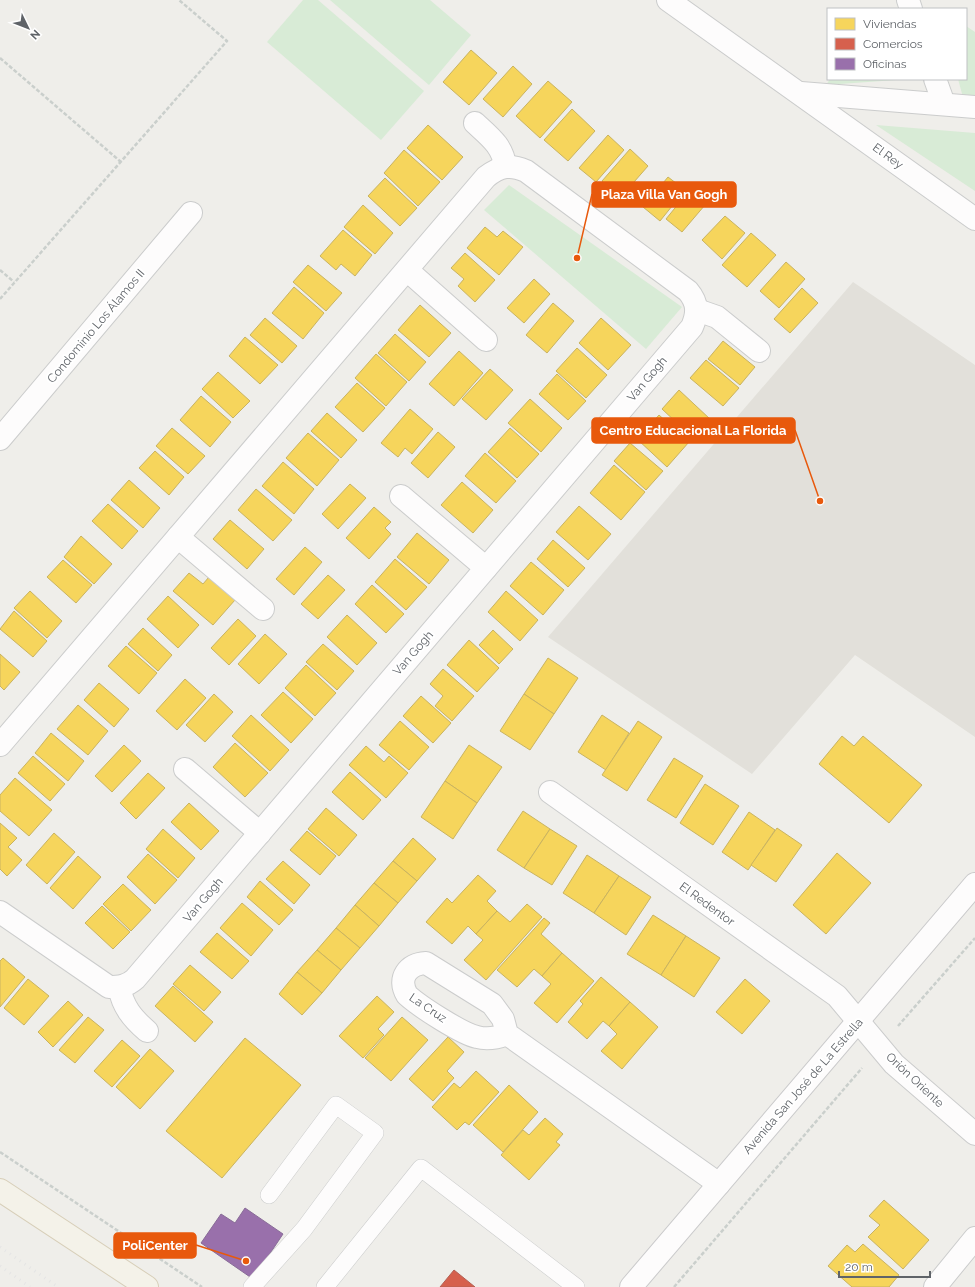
<svg xmlns="http://www.w3.org/2000/svg" width="975" height="1287" viewBox="0 0 975 1287" font-family="Raleway,sans-serif">
<style>
.education{fill:#e2e0da}
.green{fill:#d8ebd6}
.homes{fill:#f6d55c;stroke:#c9b360}
.shops{fill:#d6604d;stroke:#b26155}
.offices{fill:#9970ab;stroke:#886c97}
.lines{fill:none;stroke-linecap:round;stroke-linejoin:round}
.lane-casing{stroke:#cbcccc;stroke-width:18}
.street-casing{stroke:#cbcccc;stroke-width:24}
.secondary-casing{stroke:#cacacb;stroke-width:24}
.primary-casing{stroke:#d7ceb8;stroke-width:24}
.path{stroke:#cacfcc;stroke-width:2.5;stroke-dasharray:4 2;stroke-linecap:butt}
.lane{stroke:#fdfcfc;stroke-width:17}
.street{stroke:#fdfcfc;stroke-width:22}
.secondary{stroke:#fdfcfc;stroke-width:22}
.primary{stroke:#f4f2e9;stroke-width:22}
.rail{stroke:#e4e4e4;stroke-width:3;stroke-dasharray:1 5;stroke-linecap:butt}
.labels{text-anchor:middle;stroke-width:4;stroke-linejoin:round;paint-order:stroke}
.street-label{font-size:12px;fill:#5f6368;stroke:#fff}
.leader{fill:none;stroke:#e8590c;stroke-width:1.5}
.callout-dot{fill:#e8590c;stroke:#fff;stroke-width:1.5}
.callout{fill:#e8590c;stroke:#e8590c;stroke-width:1.5}
.callout-label{font-size:13px;text-anchor:middle;font-weight:bold;fill:#fff}
</style>
<rect width="100%" height="100%" fill="#efeeea"/>
<path class="education" d="M853,282L975,365V737L855,655L752,774L548,637Z"/>
<g class="green">
<path d="M303,0H318L424,91L381,140L267,42Z"/>
<path d="M330,0H430L471,35L429,85Z"/>
<path d="M966,26L975,32V101H964L958,79H966Z"/>
<path d="M830,79H910L826,85Z"/>
<path d="M876,125L975,133V191Z"/>
<path d="M509,185L682,307L646,349L484,210Z"/>
</g>
<g class="homes">
<path d="M471,50L497,73L469,105L443,82Z"/>
<path d="M513,66L532,84L503,117L483,99Z"/>
<path d="M548,81L572,102L540,138L516,116Z"/>
<path d="M572,109L595,131L568,161L544,140Z"/>
<path d="M428,125L463,157L442,180L407,148Z"/>
<path d="M608,135L624,150L596,182L579,168Z"/>
<path d="M630,149L648,166L620,198L602,181Z"/>
<path d="M404,150L440,182L418,206L384,173Z"/>
<path d="M668,177L685,190L660,221L643,207Z"/>
<path d="M385,178L417,208L400,226L368,196Z"/>
<path d="M688,192L705,205L682,232L666,219Z"/>
<path d="M363,205L393,233L375,254L344,227Z"/>
<path d="M725,216L745,233L722,259L702,240Z"/>
<path d="M485,227L497,237L503,231L523,247L499,275L467,248Z"/>
<path d="M343,230L372,255L355,276L341,264L336,270L320,256Z"/>
<path d="M751,233L776,255L747,287L722,265Z"/>
<path d="M465,253L495,280L475,302L458,286L464,279L451,268Z"/>
<path d="M786,262L805,279L779,308L760,291Z"/>
<path d="M308,265L342,293L326,311L293,282Z"/>
<path d="M534,279L550,294L524,323L507,308Z"/>
<path d="M294,287L324,313L303,339L272,313Z"/>
<path d="M802,288L818,303L790,333L774,319Z"/>
<path d="M553,303L574,321L547,353L526,335Z"/>
<path d="M420,305L451,333L429,357L398,330Z"/>
<path d="M265,318L297,346L282,363L250,335Z"/>
<path d="M601,318L631,345L608,370L579,343Z"/>
<path d="M395,334L426,362L409,381L378,353Z"/>
<path d="M245,337L278,365L260,384L229,356Z"/>
<path d="M723,341L755,367L740,385L708,359Z"/>
<path d="M577,348L607,375L586,398L556,371Z"/>
<path d="M459,351L483,373L454,406L429,384Z"/>
<path d="M376,354L407,382L386,406L355,378Z"/>
<path d="M706,360L739,388L723,406L690,378Z"/>
<path d="M490,369L513,390L486,420L462,399Z"/>
<path d="M218,372L250,401L233,418L202,389Z"/>
<path d="M557,374L586,401L568,420L539,394Z"/>
<path d="M357,383L385,408L363,432L335,407Z"/>
<path d="M679,390L710,419L693,438L662,409Z"/>
<path d="M201,396L231,422L210,447L180,420Z"/>
<path d="M530,399L562,428L541,452L508,423Z"/>
<path d="M410,409L433,429L412,454L405,448L398,457L381,443Z"/>
<path d="M327,413L357,440L341,458L311,431Z"/>
<path d="M659,415L689,442L667,467L637,439Z"/>
<path d="M172,428L205,456L188,474L156,446Z"/>
<path d="M510,428L539,454L517,478L488,452Z"/>
<path d="M438,432L455,447L428,478L411,463Z"/>
<path d="M308,433L339,460L317,486L286,458Z"/>
<path d="M630,443L663,471L646,490L614,461Z"/>
<path d="M155,451L184,477L169,495L139,468Z"/>
<path d="M485,453L516,481L496,503L465,476Z"/>
<path d="M283,462L314,489L294,514L262,486Z"/>
<path d="M614,465L645,492L621,520L590,493Z"/>
<path d="M129,480L160,508L143,528L111,500Z"/>
<path d="M462,482L493,510L473,533L441,505Z"/>
<path d="M350,484L366,498L338,529L322,514Z"/>
<path d="M256,489L292,520L273,541L238,510Z"/>
<path d="M108,504L138,531L122,549L92,521Z"/>
<path d="M579,506L611,534L588,560L556,532Z"/>
<path d="M374,507L391,522L385,528L391,534L369,559L346,538Z"/>
<path d="M230,520L264,549L247,569L213,539Z"/>
<path d="M417,533L449,560L429,584L397,557Z"/>
<path d="M81,536L112,564L94,584L64,557Z"/>
<path d="M553,540L585,568L568,587L537,559Z"/>
<path d="M305,547L322,562L294,595L276,579Z"/>
<path d="M395,559L427,587L406,610L375,582Z"/>
<path d="M63,560L92,585L76,603L47,577Z"/>
<path d="M531,562L564,590L543,615L510,586Z"/>
<path d="M189,573L203,584L209,577L235,600L213,625L173,591Z"/>
<path d="M328,575L345,590L318,619L301,604Z"/>
<path d="M372,585L404,614L386,633L355,604Z"/>
<path d="M30,591L62,621L47,638L14,608Z"/>
<path d="M506,591L538,620L520,641L488,612Z"/>
<path d="M168,596L199,625L178,648L147,619Z"/>
<path d="M14,611L47,641L33,657L0,629Z"/>
<path d="M347,615L377,643L357,665L327,637Z"/>
<path d="M238,619L256,636L229,665L211,648Z"/>
<path d="M143,628L172,655L158,671L128,644Z"/>
<path d="M493,630L513,649L499,664L479,645Z"/>
<path d="M265,634L287,654L259,684L238,664Z"/>
<path d="M469,640L499,668L477,692L447,665Z"/>
<path d="M323,644L354,671L337,690L306,662Z"/>
<path d="M126,646L157,673L139,694L108,666Z"/>
<path d="M0,654L20,672L4,690L0,686Z"/>
<path d="M548,658L578,678L554,714L524,694Z"/>
<path d="M306,665L336,693L315,716L285,688Z"/>
<path d="M443,669L474,696L452,721L435,706L443,696L430,684Z"/>
<path d="M185,679L206,698L177,730L156,711Z"/>
<path d="M99,683L129,709L114,727L84,700Z"/>
<path d="M283,692L313,719L291,743L261,715Z"/>
<path d="M214,694L233,712L205,742L186,725Z"/>
<path d="M524,694L554,714L530,750L500,731Z"/>
<path d="M421,696L451,723L433,743L403,716Z"/>
<path d="M78,705L108,731L88,755L57,729Z"/>
<path d="M251,715L289,750L270,771L232,736Z"/>
<path d="M602,715L629,733L606,770L578,752Z"/>
<path d="M400,721L429,747L409,770L379,745Z"/>
<path d="M638,721L662,737L627,791L602,775Z"/>
<path d="M51,733L84,761L68,781L35,753Z"/>
<path d="M842,736L854,746L863,736L922,785L889,823L819,764Z"/>
<path d="M235,743L268,773L245,797L213,767Z"/>
<path d="M124,745L141,761L112,792L95,776Z"/>
<path d="M469,745L502,767L477,803L445,781Z"/>
<path d="M366,746L384,762L389,756L408,773L386,798L349,765Z"/>
<path d="M33,756L65,784L50,801L18,773Z"/>
<path d="M674,758L703,776L676,818L647,800Z"/>
<path d="M350,772L381,800L363,820L332,792Z"/>
<path d="M148,773L165,788L136,819L120,803Z"/>
<path d="M15,778L52,810L29,836L0,811V795Z"/>
<path d="M445,781L477,803L453,839L421,817Z"/>
<path d="M705,784L739,806L713,845L680,823Z"/>
<path d="M189,803L219,831L201,850L171,822Z"/>
<path d="M326,808L357,835L339,856L308,829Z"/>
<path d="M523,811L550,829L524,868L497,850Z"/>
<path d="M749,812L775,830L748,870L722,852Z"/>
<path d="M0,823L17,838L8,847L22,860L7,876L0,869Z"/>
<path d="M777,828L802,845L776,882L751,865Z"/>
<path d="M163,829L195,858L178,878L146,849Z"/>
<path d="M550,829L577,846L552,885L524,868Z"/>
<path d="M307,831L336,856L320,875L290,850Z"/>
<path d="M54,833L75,852L47,884L26,865Z"/>
<path d="M413,838L436,859L417,881L393,861Z"/>
<path d="M837,853L871,883L826,934L793,905Z"/>
<path d="M148,854L177,880L155,904L127,877Z"/>
<path d="M587,855L619,876L594,913L563,893Z"/>
<path d="M78,856L101,877L73,909L50,888Z"/>
<path d="M283,861L310,885L294,904L266,879Z"/>
<path d="M393,861L417,881L398,903L374,883Z"/>
<path d="M478,875L496,891L487,901L497,911L476,934L468,926L452,944L426,922L447,898L452,903Z"/>
<path d="M619,876L651,897L626,935L594,913Z"/>
<path d="M260,881L293,910L279,925L247,897Z"/>
<path d="M374,883L398,903L379,926L355,905Z"/>
<path d="M123,884L151,910L131,931L103,904Z"/>
<path d="M242,903L273,930L251,956L220,928Z"/>
<path d="M527,904L542,917L486,980L464,960L483,940L476,934L497,911L510,922Z"/>
<path d="M355,905L379,926L360,948L336,928Z"/>
<path d="M102,906L130,932L113,949L85,923Z"/>
<path d="M653,915L686,936L661,975L627,954Z"/>
<path d="M544,918L550,923L541,934L562,953L542,976L534,969L517,987L497,970Z"/>
<path d="M336,928L360,948L341,970L317,950Z"/>
<path d="M217,933L249,961L232,979L200,952Z"/>
<path d="M686,936L720,958L694,997L661,975Z"/>
<path d="M317,950L341,970L322,993L297,972Z"/>
<path d="M562,953L594,981L557,1023L534,1003L551,984L542,976Z"/>
<path d="M3,958L25,977L0,1007V961Z"/>
<path d="M190,965L221,992L204,1011L173,984Z"/>
<path d="M297,972L322,993L302,1015L279,994Z"/>
<path d="M601,977L630,1002L609,1026L603,1021L587,1039L568,1022L583,1004L580,1001Z"/>
<path d="M28,979L49,996L24,1025L4,1008Z"/>
<path d="M745,979L770,1001L742,1034L716,1012Z"/>
<path d="M173,986L213,1022L195,1042L155,1006Z"/>
<path d="M377,996L394,1012L378,1029L384,1035L363,1058L339,1036Z"/>
<path d="M68,1001L83,1015L53,1047L38,1032Z"/>
<path d="M630,1002L658,1027L622,1069L601,1051L617,1034L609,1026Z"/>
<path d="M88,1017L104,1030L75,1063L59,1050Z"/>
<path d="M402,1017L428,1040L391,1081L365,1058Z"/>
<path d="M448,1037L464,1052L447,1071L454,1078L433,1101L409,1079Z"/>
<path d="M245,1038L301,1085L222,1178L166,1131Z"/>
<path d="M122,1040L140,1056L112,1087L94,1071Z"/>
<path d="M150,1049L174,1071L140,1109L116,1087Z"/>
<path d="M476,1071L499,1092L469,1125L465,1122L457,1130L432,1107L454,1083L460,1088Z"/>
<path d="M509,1085L538,1112L503,1152L473,1125Z"/>
<path d="M545,1118L563,1134L556,1142L560,1145L529,1180L501,1155L523,1130L529,1135Z"/>
<path d="M884,1200L929,1240L903,1269L868,1237L880,1225L869,1216Z"/>
<path d="M863,1244L899,1275L889,1287H852L828,1266L847,1245L855,1252Z"/>
</g>
<path class="shops" d="M454,1270L475,1287H440Z"/>
<path class="offices" d="M245,1208L283,1234L253,1279L201,1243L221,1214L235,1223Z"/>
<g class="lines">
<g class="lane-casing">
<g id="lane">
<path d="M252,1287L304,1229L375,1133L336,1105L269,1195"/>
<path d="M325,1287L421,1168L576,1287"/>
</g>
</g>
<g class="street-casing">
<g id="street">
<path d="M668,0L975,219"/>
<path d="M908,0L911,9"/>
<path d="M935,79L944,104"/>
<path d="M801,93L975,107"/>
<path d="M475,123C489,136 503,146 505,166"/>
<path d="M407,270L486,340"/>
<path d="M697,310L717,317L759,351"/>
<path d="M0,439L191,213"/>
<path d="M401,496L486,568"/>
<path d="M178,537L263,609"/>
<path d="M0,745L486,177C500,166 510,164 526,171L688,291C698,303 698,313 692,327L135,979C127,986 120,987 109,987L0,912"/>
<path d="M185,769L260,833"/>
<path d="M550,792L837,996L894,1064L975,1134"/>
<path d="M119,987C123,1007 132,1018 147,1031"/>
<path d="M507,1034C497,1038 488,1040 477,1037C462,1034 419,1006 407,995C397,978 408,964 426,963L492,1004L503,1019L507,1034L719,1184"/>
<path d="M935,1287L975,1238"/>
</g>
</g>
<g class="secondary-casing">
<path id="secondary" d="M631,1287L975,884"/>
</g>
<g class="primary-casing">
<path id="primary" d="M0,1190L147,1287"/>
</g>
<g class="path">
<path d="M0,58L121,162"/>
<path d="M0,270L14,282"/>
<path d="M0,299L227,41L179,0"/>
<path d="M898,1026L975,938"/>
<path d="M0,1152L202,1287"/>
<path d="M674,1287L862,1068"/>
</g>
<use href="#lane" class="lane"/>
<use href="#street" class="street"/>
<use href="#secondary" class="secondary"/>
<use href="#primary" class="primary"/>
<g class="rail">
<path d="M0,1247L58,1287"/>
<path d="M0,1266L30,1287"/>
</g>
</g>
<g class="labels">
<g class="street-label">
<text transform="translate(888 156) rotate(36)" y="4">El Rey</text>
<text transform="translate(96 326) rotate(-50)" y="4">Condominio Los Álamos II</text>
<text transform="translate(647 379) rotate(-50)" y="4">Van Gogh</text>
<text transform="translate(413 653) rotate(-49)" y="4">Van Gogh</text>
<text transform="translate(203 900) rotate(-50)" y="4">Van Gogh</text>
<text transform="translate(707 904) rotate(36)" y="4">El Redentor</text>
<text transform="translate(428 1008) rotate(34)" y="4">La Cruz</text>
<text transform="translate(915 1080) rotate(43)" y="4">Orión Oriente</text>
<text transform="translate(803 1086) rotate(-49)" y="4">Avenida San José de La Estrella</text>
</g>
</g>
<path class="leader" d="M577 258L592 194M820 501L795 430M246 1261L196 1245"/>
<g class="callout-dot">
<circle cx="577" cy="258" r="4"/>
<circle cx="820" cy="501" r="4"/>
<circle cx="246" cy="1261" r="4"/>
</g>
<g class="callout">
<rect x="592" y="182" width="144" height="25" rx="4"/>
<rect x="592" y="418" width="203" height="25" rx="4"/>
<rect x="114" y="1233" width="82" height="25" rx="4"/>
</g>
<g class="callout-label">
<text x="664" y="199">Plaza Villa Van Gogh</text>
<text x="693" y="435">Centro Educacional La Florida</text>
<text x="155" y="1250">PoliCenter</text>
</g>
<rect x="827" y="8" width="140" height="72" fill="#ffffff" stroke="#bfc1c3"/>
<rect x="835" y="18" width="20" height="12" fill="#f6d55c" stroke="#bfc1c3"/>
<text x="863" y="28" font-size="12" fill="#5f6368">Viviendas</text>
<rect x="835" y="38" width="20" height="12" fill="#d6604d" stroke="#bfc1c3"/>
<text x="863" y="48" font-size="12" fill="#5f6368">Comercios</text>
<rect x="835" y="58" width="20" height="12" fill="#9970ab" stroke="#bfc1c3"/>
<text x="863" y="68" font-size="12" fill="#5f6368">Oficinas</text>
<g transform="translate(28 28) rotate(133)" stroke="#ffffff" stroke-width="3" paint-order="stroke">
<path d="M0-3L7 15L0 10L-7 15Z" fill="#5f6368"/>
<text y="-6" font-size="11" font-weight="bold" text-anchor="middle" fill="#5f6368">N</text>
</g>
<path d="M839 1271v6h91v-6" fill="none" stroke="#5f6368" stroke-width="2"/>
<text x="845" y="1271" font-size="12" fill="#5f6368" stroke="#ffffff" stroke-width="3" paint-order="stroke">20 m</text>
</svg>
